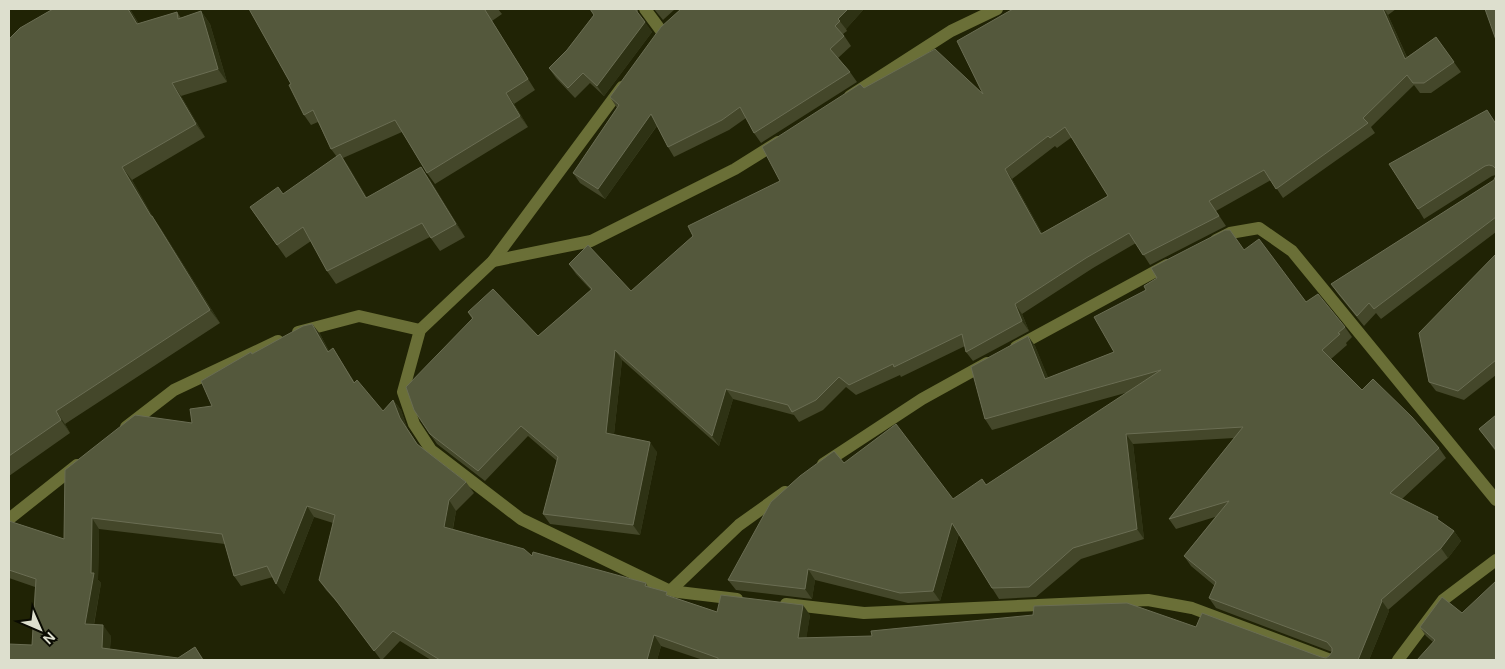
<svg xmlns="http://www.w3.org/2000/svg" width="1505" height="669" viewBox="0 0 1505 669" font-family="'DM Sans',sans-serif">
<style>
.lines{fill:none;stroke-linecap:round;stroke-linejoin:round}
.minor{stroke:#6a6f37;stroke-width:12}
.wall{fill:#44472a;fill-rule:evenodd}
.shaded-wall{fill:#2e3214}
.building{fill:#54583c;stroke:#6a6d53;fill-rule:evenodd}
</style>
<rect width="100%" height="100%" fill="#202305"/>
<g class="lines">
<g class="minor">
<path d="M645,9L662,32"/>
<path d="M622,87L493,261L420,330L403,392L414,424L431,450L521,519L670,591L737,599"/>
<path d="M850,96L951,31L997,9"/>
<path d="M1216,240L1230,233L1259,228L1292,251L1496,500"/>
<path d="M493,261L591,241L735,169L778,142"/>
<path d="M298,332L359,316L420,330"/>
<path d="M1016,347L1167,265"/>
<path d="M126,427L174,390L278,341"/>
<path d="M823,464L922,399L987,363"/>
<path d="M9,519L77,465"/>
<path d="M670,591L739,525L785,492"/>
<path d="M786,604L864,613L1148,600L1192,608L1331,660"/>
<path d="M1398,660L1443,600L1496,560"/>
</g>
</g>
<g class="wall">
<path d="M53,9H130L139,24L177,12L181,18L201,11L210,24L227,82L181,96L205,137L132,180L152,216L161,229L220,323L65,424L70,433L9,476V39Z"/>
<path d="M249,9H498L502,14L492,21L535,90L514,104L528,127L435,184L427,173L402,132L343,158L367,198L430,180L465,237L440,251L430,237L336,284L327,271L311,241L286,258L250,207L283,194L337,157L331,149L318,122L311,125L304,115L291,84Z"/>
<path d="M590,9H638V13L652,32L604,96L590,83L575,98L556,78L549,68L567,50L594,15Z"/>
<path d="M654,9H675L663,20Z"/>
<path d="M864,9L846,29L847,31L843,34L851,46L838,58L850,72L857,82L761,143L754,133L746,118L729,130L674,157L668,147L657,126L605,199L580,183L573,173L617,108L610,97Z"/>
<path d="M1013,9H1396L1388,15L1407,57L1436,37L1461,72L1431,93H1420L1414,85L1371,127L1375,133L1283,198L1271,180L1216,211L1226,226L1150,265L1136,243L1093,268L1022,314L1029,331L973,361L966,352L965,346L901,377L900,375L856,395L846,387L823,410L799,422L794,415L733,399L719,446L622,360L614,434L657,452L640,535L550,524L543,514L557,461L528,436L485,481L437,444L430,434L472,319L468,312L538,336L591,290L576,274L569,264L631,291L780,181L864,88L983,94ZM1072,137L1108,196L1042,233L1012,179L1055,146L1057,148Z"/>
<path d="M1496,123V175L1492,176L1424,219L1418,209Z"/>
<path d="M1496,175V232L1381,319L1376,313L1364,326L1338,294L1331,284L1494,180Z"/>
<path d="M1244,250L1306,302L1345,327L1352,337L1346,343L1347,345L1331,359L1362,390L1439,448L1446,458L1402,499L1441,522L1454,531L1461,541L1448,558L1388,610L1389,611L1369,660H703L661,646L657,660H431L400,641L382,660H381L343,609L326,590L319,580L333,523L314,517L284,594L273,577L241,586L234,576L225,544L99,529L98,580L101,583L94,625L111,636L110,649L178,658L195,647L204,660H9L32,645L35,587L9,578V521L64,539L192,423L212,406L252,354L312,324L320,334L329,351L333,348L355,383L383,411L393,400L401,410L407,428L418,445L466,482L474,493L456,511L453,529L532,556L646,583L648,587L670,596L717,612L810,615L806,638L1196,627L1321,657L1326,658L1329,656L1332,652L1216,608L1209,598L1215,586L1191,566L1184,556L1215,517L1176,529L1169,519L1234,438L1133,444L1144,539L1081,559L1036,597L999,599L992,588L959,534L940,601L908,603L815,580L812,599L736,590L728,580L844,463L953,499L986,485L1129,392L992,430L985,419L1028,336L1035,346L1048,378L1114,352Z"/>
<path d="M1496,254V375L1464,400L1436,391L1429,382Z"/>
<path d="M1496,415V452L1479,429Z"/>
<path d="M1462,613L1433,642L1426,636L1420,627Z"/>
</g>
<g class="shaded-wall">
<path d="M128,9H130L146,37L137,24Z"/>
<path d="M848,9H864L846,29L838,19Z"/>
<path d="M1383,9H1384L1388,15L1412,69L1405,59Z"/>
<path d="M201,11L210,24L227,82L218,69Z"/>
<path d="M645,22L652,32L604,96L597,86Z"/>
<path d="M172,83L181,96L205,137L196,124Z"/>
<path d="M506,93L514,104L528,127L520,116Z"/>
<path d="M651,114L658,124L605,199L598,189Z"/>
<path d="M340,154L349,167L375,211L366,198Z"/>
<path d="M122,167L132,180L160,229L151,216Z"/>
<path d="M421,167L430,180L465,237L456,224Z"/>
<path d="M1005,169L1012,179L1048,244L1041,234Z"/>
<path d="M152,216L161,229L220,323L210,310Z"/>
<path d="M1015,304L1022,314L1029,331L1022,321Z"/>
<path d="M312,324L320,334L335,362L328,352Z"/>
<path d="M1028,336L1035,346L1053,389L1045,379Z"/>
<path d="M615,350L622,360L613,443L606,433Z"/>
<path d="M726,389L733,399L719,446L712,436Z"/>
<path d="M393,400L401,410L407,428L424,455L400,418Z"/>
<path d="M56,411L65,424L70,433L61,420Z"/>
<path d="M1126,434L1133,444L1144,539L1137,529Z"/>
<path d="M650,442L657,452L640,535L633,525Z"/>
<path d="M449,500L456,511L451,537L444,527Z"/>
<path d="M307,506L314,517L284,594L276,584Z"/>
<path d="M92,518L99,529L98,580L101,583L92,634L85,624L91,573Z"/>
<path d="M952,523L959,533L940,601L933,591Z"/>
<path d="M1454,531L1461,541L1448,558L1441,548Z"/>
<path d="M808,569L815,580L812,599L805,589Z"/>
<path d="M1382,601L1389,611L1369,660H1358Z"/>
<path d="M803,605L810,615L805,648L798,638Z"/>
<path d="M103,625L111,636L109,658L102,648Z"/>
<path d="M654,635L661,646L657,660H647Z"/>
</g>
<g class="building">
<path d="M53,9H128L137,24L177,12L178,19L201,11L218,69L172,83L196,124L122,167L151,216H152L210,310L56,411L61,420L9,456V39L20,28Z"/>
<path d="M249,9H486L485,10L528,79L506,93L520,116L427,173L395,120L331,149L313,110L304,115L289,85L291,84Z"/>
<path d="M590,9H635L645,22L597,86L583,73L568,88L549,68L567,50L594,15Z"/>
<path d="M681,9H848L838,19L840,21L835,26L844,36L830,49L850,72L754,133L740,107L722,120L668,147L651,114L598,189L573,173L619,105L610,97L661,27Z"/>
<path d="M1013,9H1383L1405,59L1436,37L1454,62L1424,83H1413L1407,75L1363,118L1368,123L1276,189L1264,170L1209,201L1219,216L1143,255L1129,233L1086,258L1015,304L1022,321L966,352L962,334L894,367L893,364L849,385L839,377L816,400L792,412L788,405L726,389L712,436L615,350L606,433L650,442L633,525L543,514L558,457L521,426L478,471L430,434L414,410L406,387L473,318L468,312L493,289L538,336L592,289L569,264L588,245L631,291L693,236L688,226L780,181L762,147L860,84L864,88L935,49L983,94L957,41ZM1065,127L1108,196L1041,234L1005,169L1048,136L1050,138Z"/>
<path d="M1485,9H1496V40Z"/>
<path d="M1487,110L1496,124V169L1493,166L1489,165L1485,166L1418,209L1389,164Z"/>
<path d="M340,154L366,198L421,167L456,224L431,238L422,223L327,271L303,227L277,245L250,207L278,187L283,194Z"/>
<path d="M1496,175V217L1374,309L1369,303L1357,316L1331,284L1494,180Z"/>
<path d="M1225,230H1230L1244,250L1259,239L1306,302L1318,294L1345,327L1338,333L1340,334L1322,350L1362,390L1373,379L1412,417L1439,448L1390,493L1438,517L1437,519L1454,531L1441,548L1381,600L1382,601L1358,660H718V658L654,635L647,660H440L393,631L374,651L335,599L319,580L335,515L307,506L276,584L267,566L234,576L222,534L92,518L91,573H94L85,624L103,625L102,648L178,658L195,647L203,660H9V644L32,645L36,579L9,570V521L64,539L65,470L135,415L192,423L190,409L212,406L201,381L251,352L252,354L303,326L312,324L328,352L333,348L354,383L357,380L383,411L393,400L400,418L417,444L466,482L449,500L444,527L524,549L532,556L533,552L646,583L645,586L667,592L666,595L717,612L721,595L803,605L798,638L872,636L871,631L1033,615L1034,606L1127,603L1196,627L1202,613L1321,657L1326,658L1329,656L1332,652V648L1327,642L1209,598L1216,582L1184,556L1229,501L1169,519L1243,427L1126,434L1137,529L1073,548L1029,587L992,588L952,523L933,591L900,593L808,569L805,589L728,580L771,502L800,476L834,451L844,463L896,424L953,499L982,479L986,485L1161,370L985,419L971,367L1028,336L1045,379L1114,352L1094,317L1146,290L1144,286L1157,278L1151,268Z"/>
<path d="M1496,254V360L1458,391L1429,382L1419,333Z"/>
<path d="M1496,415V450L1479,429Z"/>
<path d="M1496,581V660H1417L1435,640L1420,627L1442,597L1462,613Z"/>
</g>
<rect width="1505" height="669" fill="none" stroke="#dddfce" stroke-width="20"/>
<g transform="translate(40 629) rotate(135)" stroke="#0a0b02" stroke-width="4" paint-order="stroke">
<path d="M0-4L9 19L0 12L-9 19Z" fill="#dddfce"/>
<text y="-8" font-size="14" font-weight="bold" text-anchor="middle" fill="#dddfce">N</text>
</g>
</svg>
